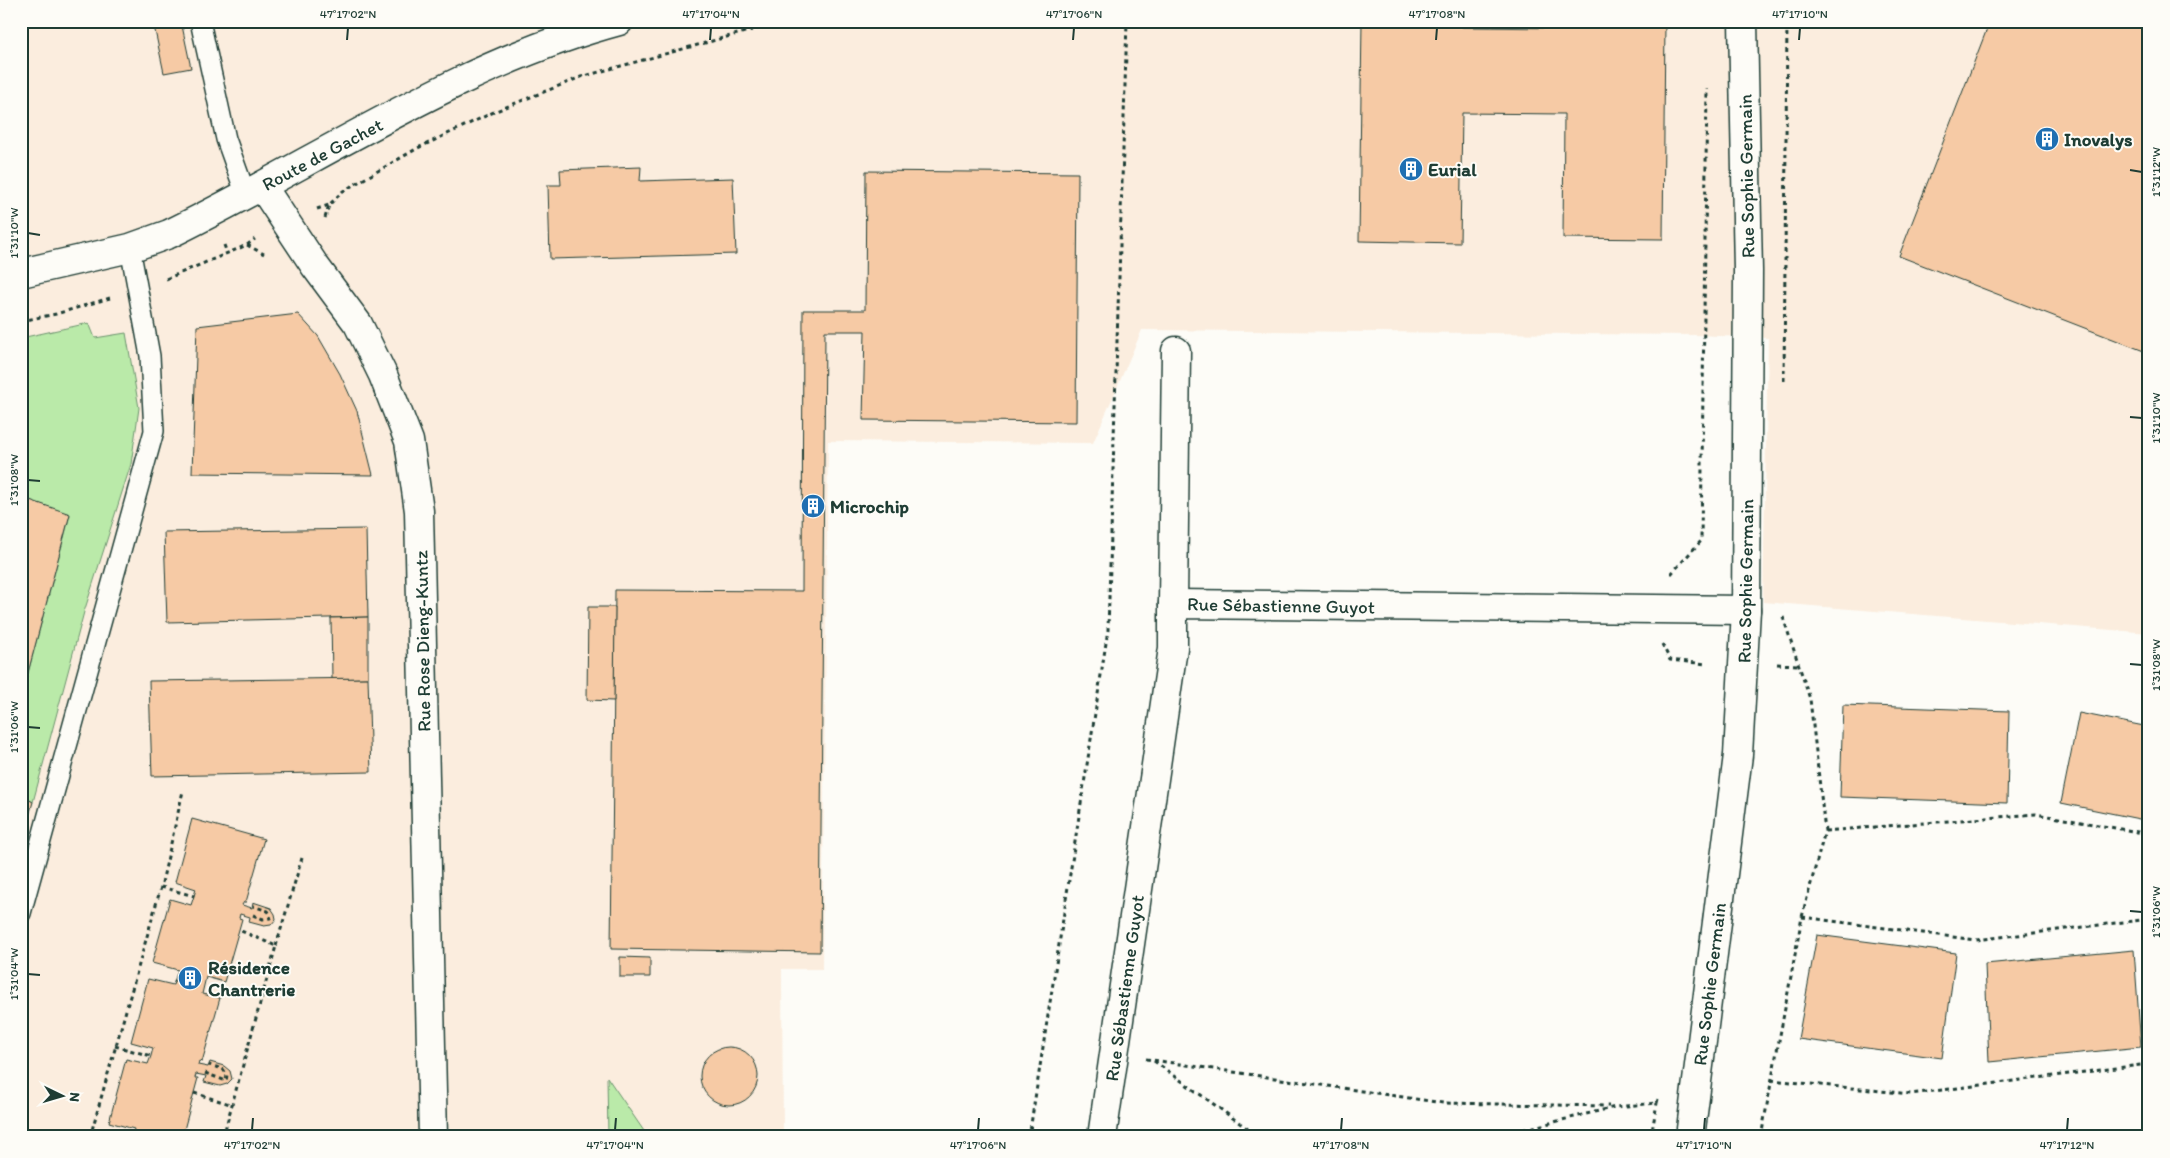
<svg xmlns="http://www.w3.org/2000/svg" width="2170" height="1158" viewBox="0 0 2170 1158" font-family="Itim,sans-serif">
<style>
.built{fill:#fbedde}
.green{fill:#baeaa9;stroke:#6c946e}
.building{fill:#f6caa5;stroke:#1f3d34}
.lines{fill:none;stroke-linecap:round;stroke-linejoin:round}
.lane-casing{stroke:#1f3d34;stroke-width:22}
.street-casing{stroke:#1f3d34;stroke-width:31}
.path{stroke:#1f3d34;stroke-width:3;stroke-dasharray:4 4;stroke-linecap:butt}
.lane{stroke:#fdfcf7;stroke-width:19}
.street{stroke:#fdfcf7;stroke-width:28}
.ticks{fill:none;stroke:#1f3d34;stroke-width:2}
.labels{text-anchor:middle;stroke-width:4;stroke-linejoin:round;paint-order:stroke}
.poi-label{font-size:19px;font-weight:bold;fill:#1f3d34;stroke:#fdfcf7;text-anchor:start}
.street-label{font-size:19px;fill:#1f3d34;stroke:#fdfcf7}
.neatline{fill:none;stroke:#1f3d34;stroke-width:2}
.ticks-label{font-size:12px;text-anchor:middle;fill:#1f3d34}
</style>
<rect width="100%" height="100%" fill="#fdfcf7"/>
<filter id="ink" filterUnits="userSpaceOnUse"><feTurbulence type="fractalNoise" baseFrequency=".02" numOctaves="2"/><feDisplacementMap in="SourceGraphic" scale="10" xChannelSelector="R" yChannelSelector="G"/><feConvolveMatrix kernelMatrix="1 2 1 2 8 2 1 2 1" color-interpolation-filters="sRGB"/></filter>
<g filter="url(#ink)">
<path class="built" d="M21,21H2149V633L1763,602L1768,338L1695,335L1142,330L1093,443L828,441L822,969H782L783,1137H21Z"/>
<g class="green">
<path d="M89,323L95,338L126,333L139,408L131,464L84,612L33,802L21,795V699L70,515L21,497V338Z"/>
<path d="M607,1077L646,1134L651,1137H608Z"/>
</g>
<g class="building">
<path d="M153,21H181L191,68L164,73Z"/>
<path d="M1362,21H1462V27L1564,28V21H1665L1663,239L1563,238L1564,114L1462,113L1460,243L1359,241Z"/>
<path d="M1990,21H2149V353L1899,256Z"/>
<path d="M641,167L640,181L733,178L736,254L550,259L548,185H561L560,170Z"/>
<path d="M866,171L1078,173L1076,422L863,420L865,331H825L820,952L611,949L615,590L802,591L803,310H865Z"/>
<path d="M298,314L318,336L340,374L357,411L373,475L192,473L197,326Z"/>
<path d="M21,497L70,514L21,699Z"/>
<path d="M366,529L368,617L167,622L164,532Z"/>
<path d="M588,607H615L614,701L587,700Z"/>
<path d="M368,617V678L332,679L331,618Z"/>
<path d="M368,678L371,772L152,776L149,681Z"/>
<path d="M1843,705L2009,711L2007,803L1840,797Z"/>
<path d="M2079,713L2149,727V821L2061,803Z"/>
<path d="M21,795L33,802L21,843Z"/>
<path d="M192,819L264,839L246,902H244L242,905L252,908L253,902L271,908L275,914L276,919L271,925L264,926L249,922L250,917L240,914L239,918L242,919L224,982L206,977L202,994L220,998L202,1062L199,1061L198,1065L208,1067L210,1062L224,1066L230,1071L232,1079L227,1084L220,1086L204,1082L206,1076L196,1074L195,1078H198L182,1137H132L134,1129L109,1122L126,1059L148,1064L151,1056L153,1048L131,1042L148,979L173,985L178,970L152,963L170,899L191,905L194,896L196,889L175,882Z"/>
<path d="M1817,935L1956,953L1942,1058L1798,1039Z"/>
<path d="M2134,950L2141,1047L1989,1062L1985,964Z"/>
<path d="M620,957L650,958V977H620Z"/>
<circle cx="729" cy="1076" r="29"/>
</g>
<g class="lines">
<g class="lane-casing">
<g id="lane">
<path d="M200,21L226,139L246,195"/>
<path d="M21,913L154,431L150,356L130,248"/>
</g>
</g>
<g class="street-casing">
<g id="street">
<path d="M262,186L315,266L358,324L383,375L409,441L419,511L433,1137"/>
<path d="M21,273L130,248L169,234C317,162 458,64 619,21"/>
<path d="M1173,604L1176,351"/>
<path d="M1102,1137L1173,648V604L1746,610"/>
<path d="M1690,1137L1738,755L1746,610L1748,271L1743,21"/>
</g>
</g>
<g class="path">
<path d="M317,209L329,205"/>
<path d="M325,218L329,205L343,191L418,148L496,111L581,77L785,21"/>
<path d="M224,245L227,253"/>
<path d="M247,245L264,254"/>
<path d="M166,279L247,245L255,239"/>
<path d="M21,321L56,314L110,298"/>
<path d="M1784,381L1787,21"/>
<path d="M1671,574L1701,541L1707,89"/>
<path d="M1662,644L1670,660L1706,664"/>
<path d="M1777,664L1798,665"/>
<path d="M1825,831L2036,814L2149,834"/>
<path d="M161,887L194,896"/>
<path d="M253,915L263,919L270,918L271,915L268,911L253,906"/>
<path d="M1802,917L1976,940L2149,919"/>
<path d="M276,946L302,858"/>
<path d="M115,1046L151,1056"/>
<path d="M1146,1059L1443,1103L1609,1106"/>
<path d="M1154,1061L1259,1137"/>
<path d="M205,1073L226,1081L227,1075L223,1069L209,1065"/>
<path d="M1771,1080L1911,1094L2149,1064"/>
<path d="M194,1093L233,1105"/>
<path d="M90,1137L161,887L183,791"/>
<path d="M223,1137L276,946L239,930"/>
<path d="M1029,1137L1108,630L1127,21"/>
<path d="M1493,1137L1615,1107L1657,1103L1658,1099"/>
<path d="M1651,1137L1657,1103"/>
<path d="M1761,1137L1802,917L1825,831L1810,699L1782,614"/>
</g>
<use href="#lane" class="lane"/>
<use href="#street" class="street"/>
</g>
</g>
<path class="ticks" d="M347,40L348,28M710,40L711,28M1073,40L1074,28M1436,40L1437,28M1799,40L1800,28M2130,170L2142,172M28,233L40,235M2130,417L2142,418M28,480L40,481M2130,664L2142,665M28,727L40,728M2130,911L2142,912M28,974L40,975M252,1130L253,1118M615,1130L616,1118M978,1130L979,1118M1341,1130L1342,1118M1704,1130L1705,1118M2067,1130L2068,1118"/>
<defs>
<g id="building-disc" transform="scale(1.25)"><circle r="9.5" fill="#1f6fb2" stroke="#fdfcf7"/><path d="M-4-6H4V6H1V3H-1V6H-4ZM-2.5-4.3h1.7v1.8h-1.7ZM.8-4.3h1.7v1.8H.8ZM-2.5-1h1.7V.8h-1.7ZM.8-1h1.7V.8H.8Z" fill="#fff"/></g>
</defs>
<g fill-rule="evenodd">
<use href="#building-disc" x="2047" y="139"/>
<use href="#building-disc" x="1411" y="169"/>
<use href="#building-disc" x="813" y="506"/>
<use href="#building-disc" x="190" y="978"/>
</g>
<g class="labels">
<g class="poi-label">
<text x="2064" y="146">Inovalys</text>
<text x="1428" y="176">Eurial</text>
<text x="830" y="513">Microchip</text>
<text x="208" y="974">Résidence<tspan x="208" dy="22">Chantrerie</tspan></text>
</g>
<g class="street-label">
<text transform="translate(322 154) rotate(-28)" y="7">Route de Gachet</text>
<text transform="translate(1746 176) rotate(-91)" y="7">Rue Sophie Germain</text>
<text transform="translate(1745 581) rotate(-89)" y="7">Rue Sophie Germain</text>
<text transform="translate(1281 605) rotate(1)" y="7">Rue Sébastienne Guyot</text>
<text transform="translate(422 641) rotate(-91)" y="7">Rue Rose Dieng-Kuntz</text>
<text transform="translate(1709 984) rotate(-83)" y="7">Rue Sophie Germain</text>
<text transform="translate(1124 988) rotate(-82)" y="7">Rue Sébastienne Guyot</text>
</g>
</g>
<rect width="2170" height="1158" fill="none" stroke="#fdfcf7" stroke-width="55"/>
<g transform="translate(62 1096) rotate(95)" stroke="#fdfcf7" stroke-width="4" paint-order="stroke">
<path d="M0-4L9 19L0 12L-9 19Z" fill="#1f3d34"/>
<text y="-8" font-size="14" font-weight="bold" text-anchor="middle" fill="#1f3d34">N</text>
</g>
<rect x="28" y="28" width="2114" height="1102" class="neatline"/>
<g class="ticks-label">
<text x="348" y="18">47°17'02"N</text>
<text x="711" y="18">47°17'04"N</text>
<text x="1074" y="18">47°17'06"N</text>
<text x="1437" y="18">47°17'08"N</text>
<text x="1800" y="18">47°17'10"N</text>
<text transform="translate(2156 172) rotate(-90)" y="4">1°31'12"W</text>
<text transform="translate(14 233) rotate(-90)" y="4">1°31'10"W</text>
<text transform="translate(2156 418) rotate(-90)" y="4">1°31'10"W</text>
<text transform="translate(14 480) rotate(-90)" y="4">1°31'08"W</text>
<text transform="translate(2156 665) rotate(-90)" y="4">1°31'08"W</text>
<text transform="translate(14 727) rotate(-90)" y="4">1°31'06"W</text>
<text transform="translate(2156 912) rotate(-90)" y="4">1°31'06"W</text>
<text transform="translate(14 974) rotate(-90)" y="4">1°31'04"W</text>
<text x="252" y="1149">47°17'02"N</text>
<text x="615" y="1149">47°17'04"N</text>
<text x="978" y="1149">47°17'06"N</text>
<text x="1341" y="1149">47°17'08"N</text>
<text x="1704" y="1149">47°17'10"N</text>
<text x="2067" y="1149">47°17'12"N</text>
</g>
</svg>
